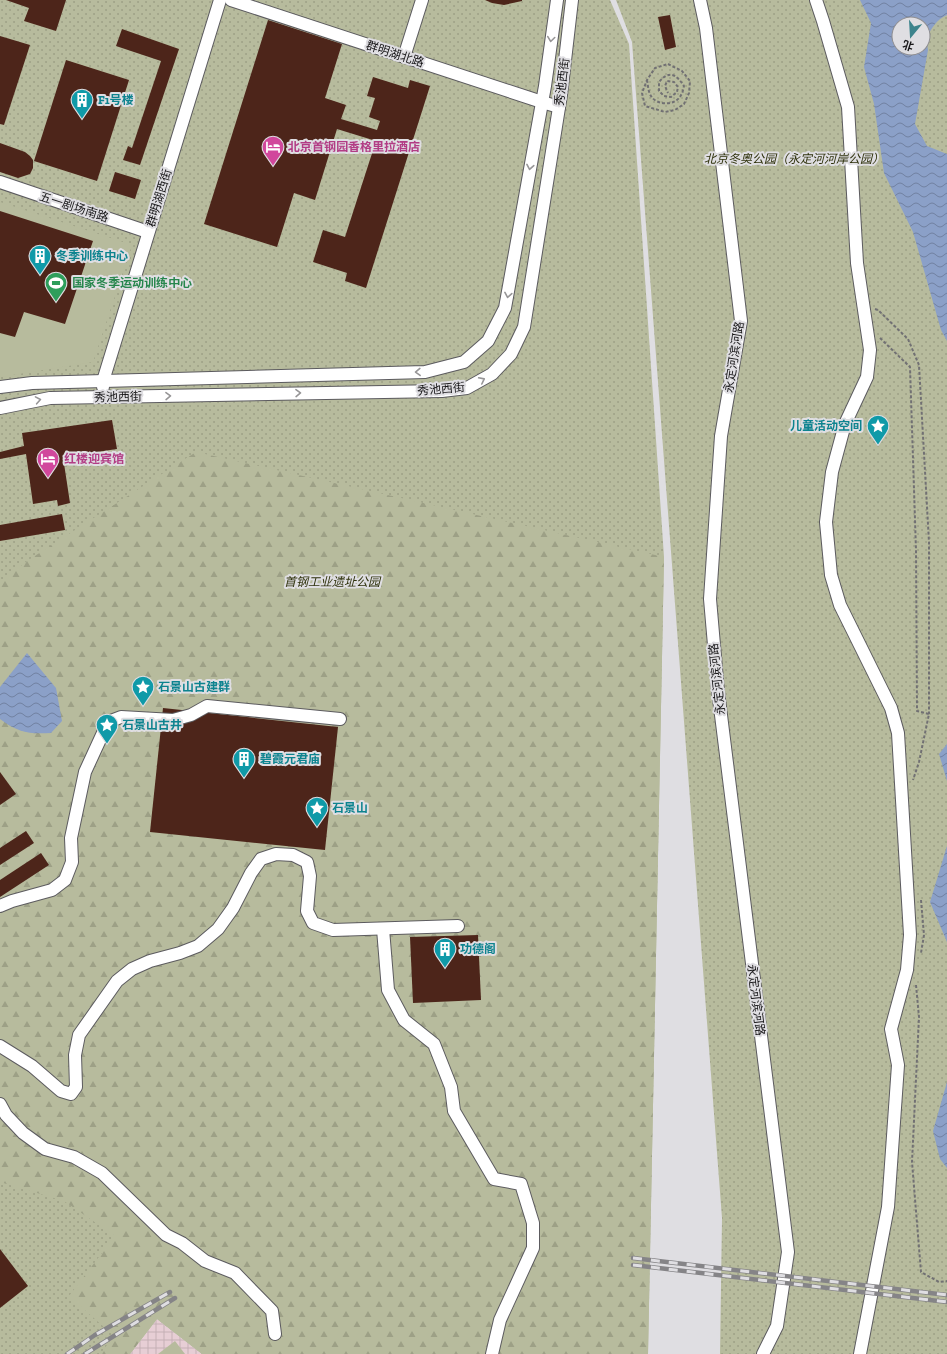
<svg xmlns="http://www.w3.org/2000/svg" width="947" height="1354" viewBox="0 0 947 1354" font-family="'Zilla Slab','Noto Sans SC',serif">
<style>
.industrial{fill:url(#industrial-grid)}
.green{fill:url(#green-dots);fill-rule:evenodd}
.forest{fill:url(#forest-firs)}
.pitch{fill:#b7bb9d}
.water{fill:url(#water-waves);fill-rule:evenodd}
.building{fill:#4d251a}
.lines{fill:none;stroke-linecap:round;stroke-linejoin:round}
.minor-casing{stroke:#5c5b5f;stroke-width:14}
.path{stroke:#717073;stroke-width:2;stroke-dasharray:3 2;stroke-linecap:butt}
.minor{stroke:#fff;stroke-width:12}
.rail-casing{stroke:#858487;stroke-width:4.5}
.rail{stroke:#dfdee2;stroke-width:3;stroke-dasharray:9;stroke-linecap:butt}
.oneway{stroke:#979697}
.labels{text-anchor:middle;stroke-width:4;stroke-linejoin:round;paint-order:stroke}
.street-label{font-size:12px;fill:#171618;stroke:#dfdee2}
.culture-label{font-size:12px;font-weight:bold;fill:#0d838f;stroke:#dfdee2;text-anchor:start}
.hotel-label{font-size:12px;font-weight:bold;fill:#b23c85;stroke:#dfdee2;text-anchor:start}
.park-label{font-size:12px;font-style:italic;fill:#2e310b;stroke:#dfdee2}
.leisure-label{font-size:12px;font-weight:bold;fill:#27864d;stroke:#dfdee2;text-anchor:start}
</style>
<defs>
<pattern id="industrial-grid" width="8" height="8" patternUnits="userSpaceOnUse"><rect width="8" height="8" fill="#e7ced5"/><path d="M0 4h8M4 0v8" fill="none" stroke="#c5b0b6"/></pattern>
<pattern id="green-dots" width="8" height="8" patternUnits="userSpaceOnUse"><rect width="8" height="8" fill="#b7bb9d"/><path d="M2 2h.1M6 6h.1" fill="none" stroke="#9da086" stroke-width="1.8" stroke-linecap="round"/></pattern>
<pattern id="forest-firs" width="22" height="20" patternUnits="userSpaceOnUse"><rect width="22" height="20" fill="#b7bb9d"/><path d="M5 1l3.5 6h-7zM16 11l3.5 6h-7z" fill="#9da086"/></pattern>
<pattern id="water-waves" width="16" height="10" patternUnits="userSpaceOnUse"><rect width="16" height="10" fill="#8ba0c8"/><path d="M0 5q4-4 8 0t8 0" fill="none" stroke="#7181a1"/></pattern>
</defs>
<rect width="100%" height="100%" fill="#dfdee2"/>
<path class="industrial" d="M157,1319L202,1354H130Z"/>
<g class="green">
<path d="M0,0H610L629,44L664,557L648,1354H202L157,1319L130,1354H0Z"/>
<path d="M616,0H947V1354H720L722,1218L632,42ZM899,24H923V48H899Z"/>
</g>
<path class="forest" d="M196,452L664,557L648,1354H202L157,1319L130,1354H100L114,1336L69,1296L115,1236L64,1201L0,1182V583L27,561Z"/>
<g class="pitch">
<path d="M0,202L132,245L93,362L0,377Z"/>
<path d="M175,1341L185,1354H158Z"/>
</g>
<g class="water">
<path d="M860,0H947V15C936,20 932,28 926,38L928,50L915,124L927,146L947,154V341L941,330L913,232L884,173L874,104L864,67L871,23ZM899,24H923V48H899Z"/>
<path d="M27,653L56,688L62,721L51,733C28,734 19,733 0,719V687Z"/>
<path d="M947,744V781L939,754Z"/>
<path d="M947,846V942L930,902Z"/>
<path d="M947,1082V1168L940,1159L933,1131Z"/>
</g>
<g class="building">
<path d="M6,0H66L56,31L24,21L29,8Z"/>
<path d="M485,0H522V1L504,5L492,3Z"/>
<path d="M670,15L676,47L665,50L658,17Z"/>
<path d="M268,20L342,44L325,98L346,105L341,119L377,130L380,121L369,117L375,98L367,96L373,77L408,88L410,80L430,86L366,288L345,281L347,273L313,262L323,230L345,237L376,141L337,129L315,200L294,193L277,247L204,224Z"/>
<path d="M122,29L179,49L140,165L123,160L128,146L132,148L161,61L116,46Z"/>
<path d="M0,36L30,45L4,125L0,124Z"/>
<path d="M66,60L129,80L97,181L34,161Z"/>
<path d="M0,143L25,152L30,156L33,160V168L30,174L18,178L0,172Z"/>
<path d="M115,172L141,180L135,199L109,191Z"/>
<path d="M0,211L93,241L65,324L24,312L15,337L0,333Z"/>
<path d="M112,420L117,449L63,457L70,503L58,506L57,500L33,504L26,454L0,459V452L24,446L22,433Z"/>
<path d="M62,514L65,530L0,541V525Z"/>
<path d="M163,708L338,727L325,850L150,832Z"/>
<path d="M0,772L16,794L0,805Z"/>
<path d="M26,831L34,843L0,865V848Z"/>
<path d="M41,853L49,865L0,897V880Z"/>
<path d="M478,935L481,1000L413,1003L410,937Z"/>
<path d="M0,1249L28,1286L0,1308Z"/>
</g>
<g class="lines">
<g class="minor-casing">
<g id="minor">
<path d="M231,0L542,102L559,107"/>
<path d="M700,0L706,28L741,321L721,436L710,599L718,691L788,1252L777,1326L763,1354"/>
<path d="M816,0L823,21L848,107L857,263L870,350L867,377L845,424L832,472L826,522L831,575L840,605L891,708L898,733L910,935L907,970L891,1029L898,1065L888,1207L860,1354"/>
<path d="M404,57L422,0"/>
<path d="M0,182L148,232"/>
<path d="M0,387L32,383L425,372L464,362L488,341L505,308L545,86L557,0"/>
<path d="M103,387V381L220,0"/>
<path d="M0,408L50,398L442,391L467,388L492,374L511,354L524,327L561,95L572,0"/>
<path d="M0,906L12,901L52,890L65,880L72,862L71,838L85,772L108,722L121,717L173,720L191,715L207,706L340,719"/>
<path d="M383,929L388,990L404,1020L434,1044L451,1087L454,1111L494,1179L521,1184L533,1223V1248L500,1320L492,1354"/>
<path d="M0,1046L32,1066L61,1091L71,1094L76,1087L75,1055L79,1035L117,981L132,969L150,961L180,953L198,946L218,929L233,908L251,873L261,859L276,854L293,855L307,862L310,876L307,911L313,923L333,930L458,926"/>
<path d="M0,1104L6,1115L23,1133L45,1149L74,1157L102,1173L166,1235L182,1243L205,1261L235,1273L272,1311L275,1334"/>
</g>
</g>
<g class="path">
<path d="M668,64L682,71L690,81L689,93L684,104L675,110L665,112L645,106L642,93L647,80L655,68Z"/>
<path d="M647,80C648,84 648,92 651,96C657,106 676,106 681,95C683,93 683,89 684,86C676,74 669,70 659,82V91L664,96L671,97L677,92L678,87L674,82L667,81L665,86L668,93"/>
<path d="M875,309L878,310L908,339L919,365L929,542V714"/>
<path d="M880,338L910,367L916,550L917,711L929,714L919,762L913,780"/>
<path d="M921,900L924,935L921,953"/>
<path d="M916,985L919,1017L912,1162L921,1272L939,1282L947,1281"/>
</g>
<use href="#minor" class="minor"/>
<g class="rail-casing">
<g id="rail">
<path d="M633,1258L947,1295"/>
<path d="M633,1265L947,1302"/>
<path d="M67,1354L95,1335L170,1292"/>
<path d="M85,1354L175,1298"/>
</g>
</g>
<use href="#rail" class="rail"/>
</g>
<defs><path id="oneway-chevron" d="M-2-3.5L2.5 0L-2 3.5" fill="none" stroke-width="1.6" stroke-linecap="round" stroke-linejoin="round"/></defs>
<g class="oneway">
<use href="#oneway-chevron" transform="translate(551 39) rotate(98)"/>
<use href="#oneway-chevron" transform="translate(530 167) rotate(100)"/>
<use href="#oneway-chevron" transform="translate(508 295) rotate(100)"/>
<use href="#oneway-chevron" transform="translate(418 372) rotate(178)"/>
<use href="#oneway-chevron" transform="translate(482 380) rotate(-27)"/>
<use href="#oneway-chevron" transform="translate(298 393) rotate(-1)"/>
<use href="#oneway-chevron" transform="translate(168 396) rotate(-1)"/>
<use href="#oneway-chevron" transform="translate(38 400) rotate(-10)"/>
</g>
<defs>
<g id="building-pin" transform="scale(1.15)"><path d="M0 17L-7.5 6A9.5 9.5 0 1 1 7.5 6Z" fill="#0f9aa8" stroke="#dfdee2"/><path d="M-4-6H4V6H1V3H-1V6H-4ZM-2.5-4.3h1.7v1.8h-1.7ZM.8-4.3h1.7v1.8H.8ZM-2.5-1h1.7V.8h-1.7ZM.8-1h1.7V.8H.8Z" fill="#fff"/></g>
<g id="hotel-pin" transform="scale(1.15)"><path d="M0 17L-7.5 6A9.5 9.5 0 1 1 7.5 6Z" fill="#d1479c" stroke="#dfdee2"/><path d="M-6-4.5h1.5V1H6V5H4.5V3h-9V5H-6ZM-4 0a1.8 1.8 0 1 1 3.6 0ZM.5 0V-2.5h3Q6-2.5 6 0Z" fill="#fff"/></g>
<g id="stadium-pin" transform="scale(1.15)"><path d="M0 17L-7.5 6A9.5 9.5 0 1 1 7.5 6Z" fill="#2e9e5b" stroke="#dfdee2"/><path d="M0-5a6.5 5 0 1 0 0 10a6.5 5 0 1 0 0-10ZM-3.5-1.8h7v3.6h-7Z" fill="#fff"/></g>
<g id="sight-pin" transform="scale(1.15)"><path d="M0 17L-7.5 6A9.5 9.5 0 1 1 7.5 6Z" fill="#0f9aa8" stroke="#dfdee2"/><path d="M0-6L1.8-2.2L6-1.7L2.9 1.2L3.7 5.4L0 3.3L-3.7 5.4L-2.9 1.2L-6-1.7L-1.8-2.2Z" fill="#fff"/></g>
</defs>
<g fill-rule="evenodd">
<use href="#building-pin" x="82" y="100"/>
<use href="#hotel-pin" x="273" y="147"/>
<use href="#building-pin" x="40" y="256"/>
<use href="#stadium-pin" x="56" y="283"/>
<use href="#sight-pin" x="878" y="426"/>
<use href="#hotel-pin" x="48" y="459"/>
<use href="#sight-pin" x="143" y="687"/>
<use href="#sight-pin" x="107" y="725"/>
<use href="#building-pin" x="244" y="759"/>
<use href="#sight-pin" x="317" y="808"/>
<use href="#building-pin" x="445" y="949"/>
</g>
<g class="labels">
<g class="street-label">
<text transform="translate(395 54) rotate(18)" y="4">群明湖北路</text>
<text transform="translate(562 82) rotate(-83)" y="4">秀池西街</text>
<text transform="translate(159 198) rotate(-73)" y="4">群明湖西街</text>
<text transform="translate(74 207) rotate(18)" y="4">五一剧场南路</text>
<text transform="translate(734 357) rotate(-81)" y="4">永定河滨河路</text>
<text transform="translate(441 389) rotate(-5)" y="4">秀池西街</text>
<text transform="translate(118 397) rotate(-1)" y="4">秀池西街</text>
<text transform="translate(717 679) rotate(-96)" y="4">永定河滨河路</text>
<text transform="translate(756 1000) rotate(83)" y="4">永定河滨河路</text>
</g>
<g class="culture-label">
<text x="98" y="104">F1号楼</text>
<text x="56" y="260">冬季训练中心</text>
<text x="862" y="430" text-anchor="end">儿童活动空间</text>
<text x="158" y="691">石景山古建群</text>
<text x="122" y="729">石景山古井</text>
<text x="260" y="763">碧霞元君庙</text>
<text x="332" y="812">石景山</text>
<text x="460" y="953">功德阁</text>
</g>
<g class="hotel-label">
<text x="288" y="151">北京首钢园香格里拉酒店</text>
<text x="64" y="463">红楼迎宾馆</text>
</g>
<g class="park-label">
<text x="794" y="163">北京冬奥公园（永定河河岸公园）</text>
<text x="332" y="586">首钢工业遗址公园</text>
</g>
<g class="leisure-label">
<text x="72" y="287">国家冬季运动训练中心</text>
</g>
</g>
<g transform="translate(911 36) rotate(198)"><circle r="19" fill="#dfdee2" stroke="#8f8e91"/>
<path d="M0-3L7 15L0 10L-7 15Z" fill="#3c838c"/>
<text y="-6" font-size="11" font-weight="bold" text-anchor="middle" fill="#171618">北</text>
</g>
</svg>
